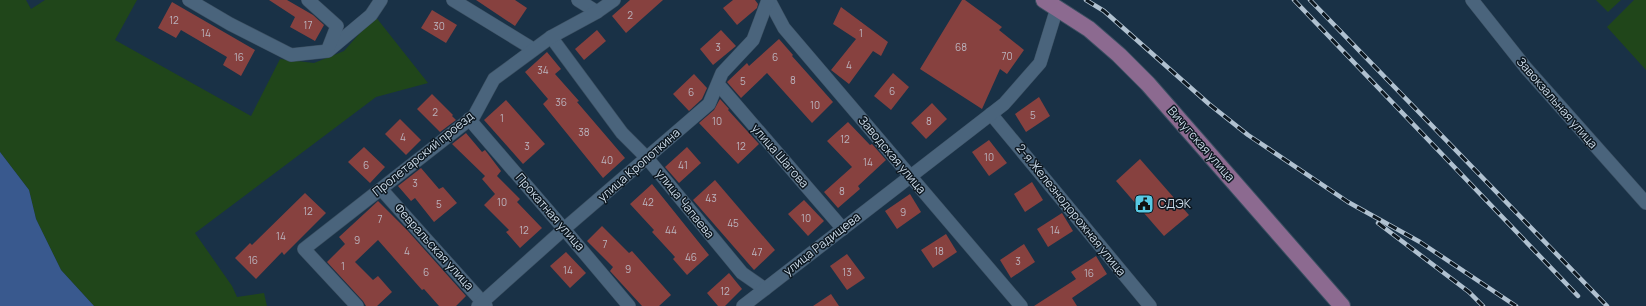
<svg xmlns="http://www.w3.org/2000/svg" width="1646" height="306" viewBox="0 0 1646 306" font-family="Manrope,sans-serif">
<style>
.green{fill:#20461a}
.water{fill:#39598e}
.building{fill:#87413f}
.lines{fill:none;stroke-linecap:round;stroke-linejoin:round}
.minor-casing{stroke:#3b4f61;stroke-width:14}
.major-casing{stroke:#3b4f61;stroke-width:18}
.minor{stroke:#4a647c;stroke-width:13}
.major{stroke:#8c6a90;stroke-width:16}
.rail-casing{stroke:#b0c1d0;stroke-width:4.5}
.rail{stroke:#0d1821;stroke-width:3;stroke-dasharray:9;stroke-linecap:butt}
.labels{text-anchor:middle;stroke-width:3;stroke-linejoin:round;paint-order:stroke}
.number-label{font-size:10px;fill:#bbb4be}
.street-label{font-size:12px;fill:#ccdbe9;stroke:#0d1821}
.poi-label{font-size:12px;fill:#ccdbe9;stroke:#0d1821;text-anchor:start}
</style>
<rect width="100%" height="100%" fill="#193146"/>
<g class="green">
<path d="M0,0H26L31,9L45,0H137L115,40L251,116L280,59L314,63L344,51L375,16L428,83L376,97L195,233L232,286L237,297L264,293L267,306H94L61,270L36,219L29,190L0,152Z"/>
<path d="M1596,0H1621L1608,12Z"/>
<path d="M1634,0H1646V70L1607,27Z"/>
</g>
<path class="water" d="M0,152L29,190L36,219L61,270L94,306H0Z"/>
<g class="building">
<path d="M269,0H287L313,15L324,25L315,41L290,27L295,17Z"/>
<path d="M476,0H515L527,8L515,26Z"/>
<path d="M630,0H663L626,33L612,16Z"/>
<path d="M733,0H755L758,4L757,8L737,25L723,8Z"/>
<path d="M962,0H965L1002,27L999,30L1024,50L1007,74L1000,69L982,109L920,69Z"/>
<path d="M172,2L255,50L241,76L223,65L227,57L181,30L176,38L158,28Z"/>
<path d="M841,7L888,42L881,56L873,51L849,84L831,70L856,39L833,24Z"/>
<path d="M432,10L457,25L446,43L421,28Z"/>
<path d="M597,30L606,41L584,60L575,49Z"/>
<path d="M721,30L736,46L713,65L700,49Z"/>
<path d="M779,39L793,55L792,56L833,102L812,123L767,73L741,98L727,82L747,63L749,66Z"/>
<path d="M547,52L561,69L555,74L579,101L577,102L625,158L603,178L543,104L548,99L525,72Z"/>
<path d="M893,73L909,87L891,110L874,96Z"/>
<path d="M694,74L707,88L702,99L689,111L673,94Z"/>
<path d="M432,94L453,115L452,116L456,120L440,132L417,109Z"/>
<path d="M1039,97L1050,116L1026,132L1015,114Z"/>
<path d="M720,99L729,109L728,110L759,144L738,164L699,123L714,110Z"/>
<path d="M506,100L545,144L523,164L484,120Z"/>
<path d="M932,103L947,119L926,139L911,123Z"/>
<path d="M400,119L421,140L406,155L385,134Z"/>
<path d="M848,122L870,145L872,144L886,160L858,186L860,189L838,208L824,192L852,167L827,141Z"/>
<path d="M466,133L482,152L485,150L501,171L497,176L520,199L517,202L542,228L520,248L506,232L509,230L484,205L495,194L482,179L485,176L452,144Z"/>
<path d="M989,140L1007,163L989,176L972,152Z"/>
<path d="M364,147L385,167L370,183L348,162Z"/>
<path d="M687,147L701,163L679,183L665,167Z"/>
<path d="M1140,159L1189,215L1164,236L1116,181Z"/>
<path d="M421,168L439,189L443,187L457,203L434,222L415,198L411,201L398,186Z"/>
<path d="M715,180L775,250L754,270L693,200Z"/>
<path d="M1032,182L1043,200L1025,212L1014,194Z"/>
<path d="M652,184L709,255L687,275L673,259L675,257L652,232L654,230L630,204Z"/>
<path d="M305,193L326,213L284,255L282,252L256,279L235,258L250,243L252,245Z"/>
<path d="M910,194L921,212L897,229L885,211Z"/>
<path d="M804,200L824,221L808,236L788,214Z"/>
<path d="M378,201L407,230L466,296L456,306H439L424,289L422,290L378,240L355,262L373,280L378,276L392,292L377,306H366L363,301L327,262L345,244L339,237Z"/>
<path d="M1062,213L1073,231L1048,247L1037,229Z"/>
<path d="M602,226L629,253L632,251L671,295L659,306H642L610,271L613,267L587,241Z"/>
<path d="M946,234L957,252L933,268L921,250Z"/>
<path d="M1024,244L1035,262L1011,278L1000,260Z"/>
<path d="M566,252L586,273L570,288L550,266Z"/>
<path d="M847,254L865,278L847,290L830,266Z"/>
<path d="M1096,256L1107,274L1072,298L1077,306H1034L1076,279L1071,272Z"/>
<path d="M729,273L742,289L725,306H718L707,293Z"/>
<path d="M831,294L839,306H813Z"/>
</g>
<g class="lines">
<g class="minor-casing">
<g id="minor">
<path d="M189,0L230,24L291,55L328,51L371,15L381,0"/>
<path d="M308,0L337,26L328,49"/>
<path d="M453,0L533,49"/>
<path d="M578,0L597,12"/>
<path d="M769,0L784,28L1021,306"/>
<path d="M1472,0L1526,68L1646,203"/>
<path d="M551,37L622,133L647,158L742,273L765,289"/>
<path d="M718,84L843,229"/>
<path d="M991,114L1150,306"/>
<path d="M469,119L564,229L629,306"/>
<path d="M381,189L486,306"/>
<path d="M357,306L304,249L474,116L494,79L551,37L597,12L614,0"/>
<path d="M478,306L564,229L709,104L722,73L753,40L768,0"/>
<path d="M743,306L1004,104L1040,63L1057,8"/>
</g>
</g>
<g class="major-casing">
<path id="major" d="M1044,0L1089,29L1119,55L1148,84L1342,306"/>
</g>
<use href="#minor" class="minor"/>
<use href="#major" class="major"/>
<g class="rail-casing">
<g id="rail">
<path d="M1086,0L1104,11L1209,104L1248,135L1348,202L1420,242L1516,306"/>
<path d="M1294,0L1578,296"/>
<path d="M1310,0L1607,306"/>
<path d="M1378,223L1469,292L1483,306"/>
</g>
</g>
<use href="#rail" class="rail"/>
</g>
<defs>
<g id="civic-square" transform="scale(1)"><rect x="-9" y="-9" width="18" height="18" rx="4" fill="#58c9e3" stroke="#0d1821"/><path d="M-.6-6.5H3V-4.5H.6V-3L4-1V1h2V6H-6V1h2V-1L-.6-3ZM-1.2 2.5V6h2.4V2.5Z" fill="#111"/></g>
</defs>
<g fill-rule="evenodd">
<use href="#civic-square" x="1144" y="204"/>
</g>
<g class="labels">
<g class="number-label">
<text x="630" y="19">2</text>
<text x="174" y="24">12</text>
<text x="308" y="29">17</text>
<text x="439" y="30">30</text>
<text x="206" y="37">14</text>
<text x="861" y="37">1</text>
<text x="718" y="51">3</text>
<text x="961" y="51">68</text>
<text x="1007" y="60">70</text>
<text x="239" y="61">16</text>
<text x="775" y="61">6</text>
<text x="849" y="69">4</text>
<text x="543" y="74">34</text>
<text x="793" y="84">8</text>
<text x="743" y="85">5</text>
<text x="892" y="95">6</text>
<text x="691" y="96">6</text>
<text x="561" y="106">36</text>
<text x="815" y="109">10</text>
<text x="435" y="116">2</text>
<text x="1033" y="119">5</text>
<text x="502" y="122">1</text>
<text x="717" y="125">10</text>
<text x="929" y="125">8</text>
<text x="584" y="136">38</text>
<text x="403" y="141">4</text>
<text x="845" y="143">12</text>
<text x="527" y="150">3</text>
<text x="741" y="150">12</text>
<text x="989" y="161">10</text>
<text x="607" y="164">40</text>
<text x="868" y="166">14</text>
<text x="366" y="169">6</text>
<text x="683" y="169">41</text>
<text x="415" y="187">3</text>
<text x="842" y="195">8</text>
<text x="711" y="202">43</text>
<text x="502" y="206">10</text>
<text x="648" y="206">42</text>
<text x="439" y="208">5</text>
<text x="308" y="215">12</text>
<text x="903" y="216">9</text>
<text x="806" y="222">10</text>
<text x="380" y="223">7</text>
<text x="733" y="227">45</text>
<text x="524" y="234">12</text>
<text x="671" y="234">44</text>
<text x="1055" y="234">14</text>
<text x="281" y="240">14</text>
<text x="357" y="244">9</text>
<text x="605" y="248">7</text>
<text x="407" y="255">4</text>
<text x="939" y="255">18</text>
<text x="757" y="256">47</text>
<text x="691" y="261">46</text>
<text x="253" y="264">16</text>
<text x="1018" y="265">3</text>
<text x="343" y="270">1</text>
<text x="628" y="273">9</text>
<text x="568" y="274">14</text>
<text x="426" y="276">6</text>
<text x="847" y="276">13</text>
<text x="1089" y="277">16</text>
<text x="725" y="295">12</text>
</g>
<g class="street-label">
<text transform="translate(1557 103) rotate(49)" y="4">Завокзальная улица</text>
<text transform="translate(1201 144) rotate(49)" y="4">Вичугская улица</text>
<text transform="translate(423 154) rotate(-39)" y="4">Пролетарский проезд</text>
<text transform="translate(892 155) rotate(50)" y="4">Заводская улица</text>
<text transform="translate(780 156) rotate(49)" y="4">улица Шагова</text>
<text transform="translate(639 165) rotate(-41)" y="4">улица Кропоткина</text>
<text transform="translate(685 204) rotate(51)" y="4">улица Чапаева</text>
<text transform="translate(1071 210) rotate(51)" y="4">2-я Железнодорожная улица</text>
<text transform="translate(550 212) rotate(49)" y="4">Прокатная улица</text>
<text transform="translate(822 244) rotate(-38)" y="4">улица Радищева</text>
<text transform="translate(434 247) rotate(48)" y="4">Февральская улица</text>
</g>
<g class="poi-label">
<text x="1158" y="208">СДЭК</text>
</g>
</g>
</svg>
